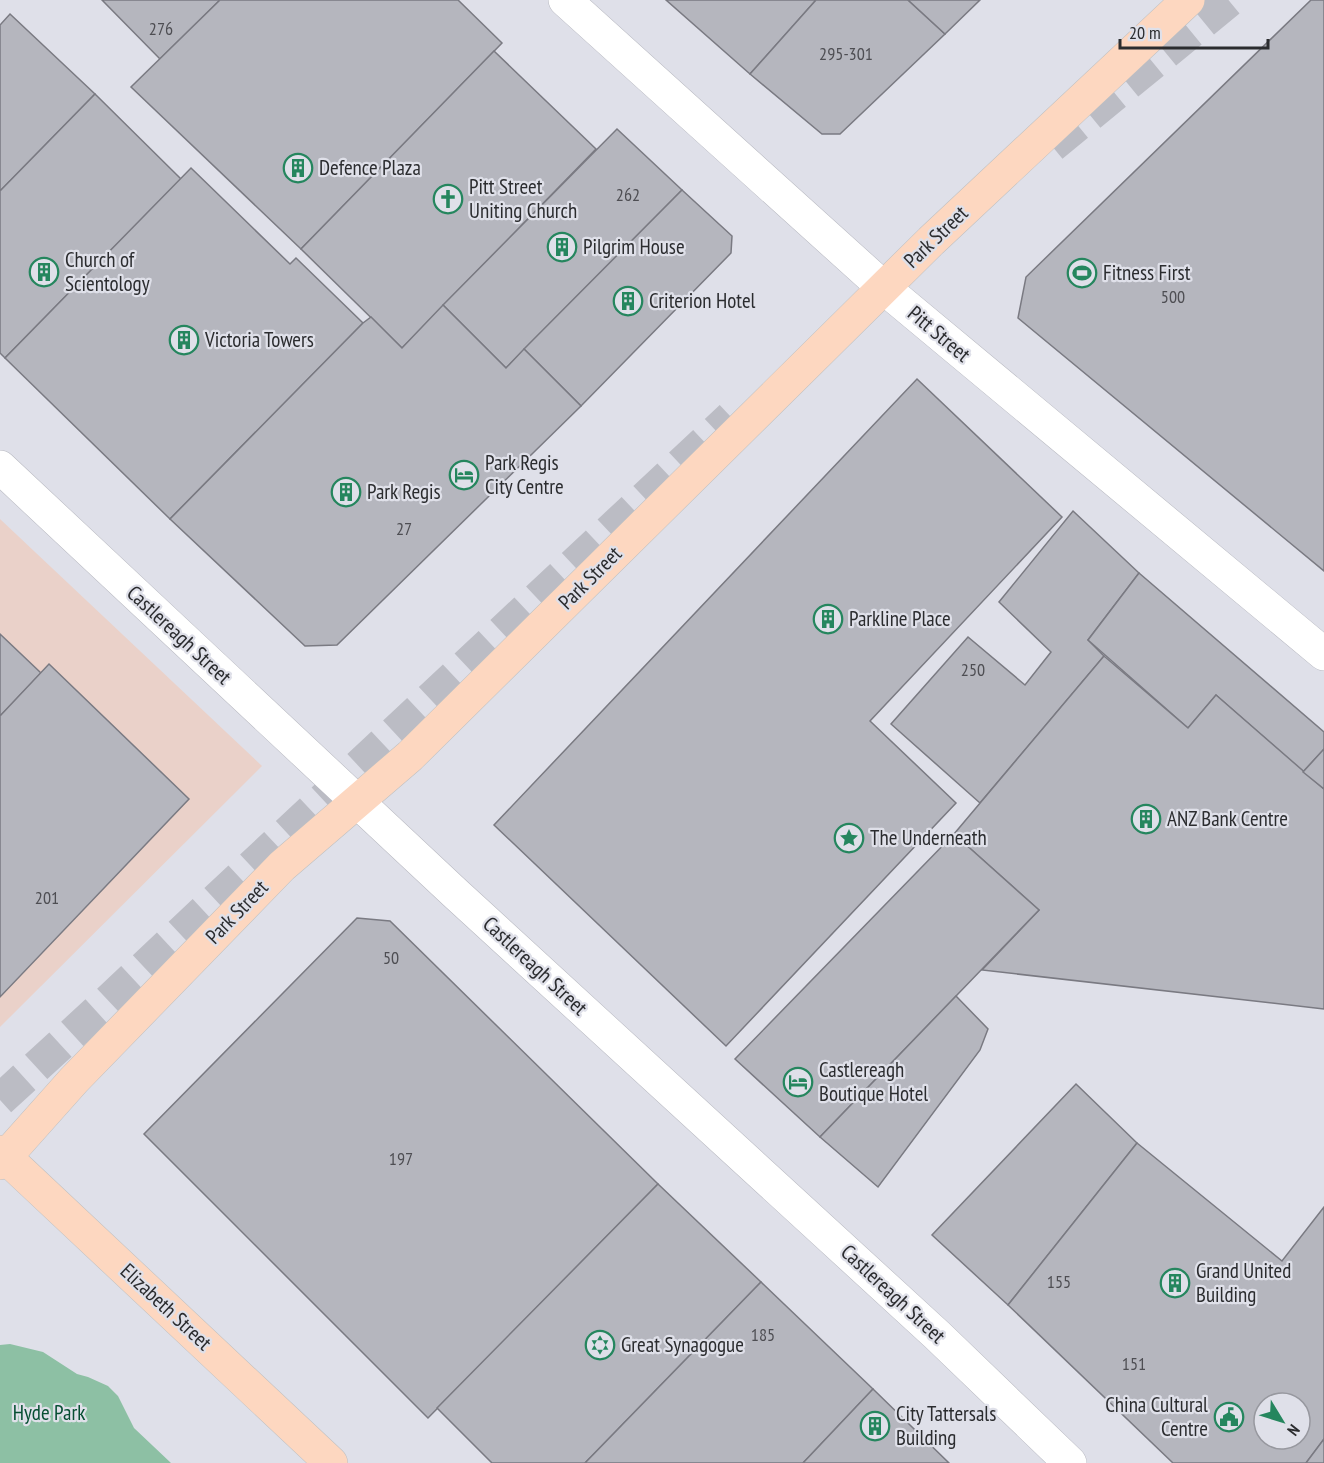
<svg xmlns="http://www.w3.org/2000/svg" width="1324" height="1463" viewBox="0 0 1324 1463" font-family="'PT Sans Narrow',sans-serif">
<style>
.commercial{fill:#ead1c9}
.green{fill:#8dc0a4}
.building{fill:#b5b6be;stroke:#7a7a82;stroke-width:1.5;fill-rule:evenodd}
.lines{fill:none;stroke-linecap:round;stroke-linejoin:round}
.highway-tunnel{stroke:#bbbcc4;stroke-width:33;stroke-dasharray:33 16;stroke-linecap:butt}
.minor-casing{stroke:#b8b9c1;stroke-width:34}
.major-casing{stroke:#bfc0c1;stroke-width:34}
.minor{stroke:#fff;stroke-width:33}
.major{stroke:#fdd7c0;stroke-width:33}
.labels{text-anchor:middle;stroke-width:4.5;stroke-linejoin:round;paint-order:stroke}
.number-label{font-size:18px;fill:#4e4e53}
.poi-label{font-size:21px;fill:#2b2c2f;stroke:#dfe0e9;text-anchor:start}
.street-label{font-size:21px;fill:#2b2c2f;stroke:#dfe0e9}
.park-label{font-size:21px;fill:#074f33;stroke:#dfe0e9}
</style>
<rect width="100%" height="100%" fill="#dfe0e9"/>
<path class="commercial" d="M0,519L262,766L0,1027Z"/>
<path class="green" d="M10,1344L43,1352L77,1374L88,1377L108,1386L118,1396L134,1428L171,1463H0V1345Z"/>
<g class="building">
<path d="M102,0H220L160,59Z"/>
<path d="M220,0H458L502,43L301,249L131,87Z"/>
<path d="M666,0H816L750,74Z"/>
<path d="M816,0H908L945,34L840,134H822L750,74Z"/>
<path d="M908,0H980L945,34Z"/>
<path d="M1311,0H1324V571L1018,318L1026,277Z"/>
<path d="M10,14L95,94L0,191V25Z"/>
<path d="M494,51L596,149L402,348L301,249Z"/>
<path d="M95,94L181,179L5,358L0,353V191Z"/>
<path d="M617,129L682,190L506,368L443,305Z"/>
<path d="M191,168L290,264L296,258L363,323L170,519L5,358Z"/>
<path d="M682,190L732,236L731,253L581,406L524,349Z"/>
<path d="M443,305L506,368L524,349L581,406L337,645L305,646L170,519L363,323L371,317L402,348Z"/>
<path d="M917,379L1062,517L870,721L956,803L726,1046L494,825Z"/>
<path d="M1073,511L1139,573L1088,640L1104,656L980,803L891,724L968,637L1025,685L1051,652L999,602Z"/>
<path d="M1139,573L1324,732V749L1303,772L1216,695L1188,728L1088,640Z"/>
<path d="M0,634L41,673L0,716Z"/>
<path d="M1104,656L1188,728L1216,695L1324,789V1009L982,970L1039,910L954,834Z"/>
<path d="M49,664L189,799L0,997V716Z"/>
<path d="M1324,749V789L1303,772Z"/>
<path d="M954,834L1039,910L820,1137L735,1059Z"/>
<path d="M357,918L390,921L658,1184L428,1418L144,1134Z"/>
<path d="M956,996L988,1029L980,1050L878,1187L820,1137Z"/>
<path d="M1076,1084L1137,1143L1008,1305L932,1235Z"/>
<path d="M1137,1143L1282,1261L1324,1207V1439L1306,1463H1173L1008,1305ZM1264,1403H1300V1439H1264Z"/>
<path d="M658,1184L761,1282L585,1463H492L437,1408Z"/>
<path d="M761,1282L873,1389L803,1463H585Z"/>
<path d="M873,1389L949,1463H803Z"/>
<path d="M1324,1439V1463H1306Z"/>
</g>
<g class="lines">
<g class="highway-tunnel">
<path d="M1052,146L1230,0"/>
<path d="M0,1100L107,1002L731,417"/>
</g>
<g class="minor-casing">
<g id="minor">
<path d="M565,0L884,288L1324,654"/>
<path d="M0,467L455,893L937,1335L1070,1463"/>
</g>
</g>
<g class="major-casing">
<g id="major">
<path d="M0,1152L331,1463"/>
<path d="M0,1163L74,1080L282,866L410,756L931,241L1188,0"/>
</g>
</g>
<use href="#minor" class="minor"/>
<use href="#major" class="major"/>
</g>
<defs>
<g id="building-ring" transform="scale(1.5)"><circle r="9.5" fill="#dfe0e9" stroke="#25865e" stroke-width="1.5"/><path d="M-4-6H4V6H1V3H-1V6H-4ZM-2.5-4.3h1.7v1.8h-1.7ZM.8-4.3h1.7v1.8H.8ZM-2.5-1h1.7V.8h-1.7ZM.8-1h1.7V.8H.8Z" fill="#25865e"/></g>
<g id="church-ring" transform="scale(1.5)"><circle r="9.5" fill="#dfe0e9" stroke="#25865e" stroke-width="1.5"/><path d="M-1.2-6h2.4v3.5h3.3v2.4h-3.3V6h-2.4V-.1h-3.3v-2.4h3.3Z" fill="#25865e"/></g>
<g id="stadium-ring" transform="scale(1.5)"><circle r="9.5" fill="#dfe0e9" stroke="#25865e" stroke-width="1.5"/><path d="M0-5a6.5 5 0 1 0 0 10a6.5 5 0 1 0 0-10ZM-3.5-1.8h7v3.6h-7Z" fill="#25865e"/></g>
<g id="hotel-ring" transform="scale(1.5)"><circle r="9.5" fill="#dfe0e9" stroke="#25865e" stroke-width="1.5"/><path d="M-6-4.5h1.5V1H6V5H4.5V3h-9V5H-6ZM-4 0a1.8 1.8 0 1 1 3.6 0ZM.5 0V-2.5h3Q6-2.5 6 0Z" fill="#25865e"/></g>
<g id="sight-ring" transform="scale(1.5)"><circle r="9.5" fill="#dfe0e9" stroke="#25865e" stroke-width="1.5"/><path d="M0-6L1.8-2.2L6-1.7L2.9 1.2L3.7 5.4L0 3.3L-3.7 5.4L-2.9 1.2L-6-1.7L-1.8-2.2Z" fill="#25865e"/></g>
<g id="synagogue-ring" transform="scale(1.5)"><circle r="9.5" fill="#dfe0e9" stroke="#25865e" stroke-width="1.5"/><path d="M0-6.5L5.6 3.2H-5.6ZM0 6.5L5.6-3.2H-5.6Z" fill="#25865e"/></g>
<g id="civic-ring" transform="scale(1.5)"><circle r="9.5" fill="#dfe0e9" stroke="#25865e" stroke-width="1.5"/><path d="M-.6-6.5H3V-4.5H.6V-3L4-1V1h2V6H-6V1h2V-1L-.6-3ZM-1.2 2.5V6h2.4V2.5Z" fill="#25865e"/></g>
</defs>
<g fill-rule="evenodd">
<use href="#building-ring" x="298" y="168"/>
<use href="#church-ring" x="448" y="199"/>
<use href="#building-ring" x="562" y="247"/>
<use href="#building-ring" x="44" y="272"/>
<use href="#stadium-ring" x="1082" y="273"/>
<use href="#building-ring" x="628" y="301"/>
<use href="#building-ring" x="184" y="340"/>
<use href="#hotel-ring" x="464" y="475"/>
<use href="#building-ring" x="346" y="492"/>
<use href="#building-ring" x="828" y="619"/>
<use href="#building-ring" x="1146" y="819"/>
<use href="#sight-ring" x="849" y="838"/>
<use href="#hotel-ring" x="798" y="1082"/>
<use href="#building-ring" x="1175" y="1283"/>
<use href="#synagogue-ring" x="600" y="1345"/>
<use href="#civic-ring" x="1229" y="1417"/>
<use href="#building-ring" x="875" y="1426"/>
</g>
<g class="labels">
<g class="number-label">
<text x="161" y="35">276</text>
<text x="846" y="60">295-301</text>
<text x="628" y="201">262</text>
<text x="1173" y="303">500</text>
<text x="404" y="535">27</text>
<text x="973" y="676">250</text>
<text x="47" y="904">201</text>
<text x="391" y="964">50</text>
<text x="401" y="1165">197</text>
<text x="1059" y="1288">155</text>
<text x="763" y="1341">185</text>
<text x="1134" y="1370">151</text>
</g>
<g class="poi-label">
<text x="319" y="175">Defence Plaza</text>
<text x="469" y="194">Pitt Street<tspan x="469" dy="24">Uniting Church</tspan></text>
<text x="583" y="254">Pilgrim House</text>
<text x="65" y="267">Church of<tspan x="65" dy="24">Scientology</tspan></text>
<text x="1103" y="280">Fitness First</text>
<text x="649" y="308">Criterion Hotel</text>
<text x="205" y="347">Victoria Towers</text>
<text x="485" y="470">Park Regis<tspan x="485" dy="24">City Centre</tspan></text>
<text x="367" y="499">Park Regis</text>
<text x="849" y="626">Parkline Place</text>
<text x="1167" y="826">ANZ Bank Centre</text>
<text x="870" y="845">The Underneath</text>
<text x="819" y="1077">Castlereagh<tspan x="819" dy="24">Boutique Hotel</tspan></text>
<text x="1196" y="1278">Grand United<tspan x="1196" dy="24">Building</tspan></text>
<text x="621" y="1352">Great Synagogue</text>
<text x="1208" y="1412" text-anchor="end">China Cultural<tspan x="1208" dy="24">Centre</tspan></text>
<text x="896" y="1421">City Tattersals<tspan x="896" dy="24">Building</tspan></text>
</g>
<g class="street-label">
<text transform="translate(936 237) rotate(-44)" y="7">Park Street</text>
<text transform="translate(939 334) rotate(40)" y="7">Pitt Street</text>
<text transform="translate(590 578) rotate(-45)" y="7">Park Street</text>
<text transform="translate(179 635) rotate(43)" y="7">Castlereagh Street</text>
<text transform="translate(237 912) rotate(-46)" y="7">Park Street</text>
<text transform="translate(535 966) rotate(43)" y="7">Castlereagh Street</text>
<text transform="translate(893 1294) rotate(43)" y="7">Castlereagh Street</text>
<text transform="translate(166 1307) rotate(43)" y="7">Elizabeth Street</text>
</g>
<g class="park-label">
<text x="49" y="1420">Hyde Park</text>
</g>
</g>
<g transform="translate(1282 1421) rotate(128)"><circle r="28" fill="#dfe0e9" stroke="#97989f" stroke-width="1.5"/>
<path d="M0-4.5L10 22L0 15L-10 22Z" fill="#25865e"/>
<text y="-9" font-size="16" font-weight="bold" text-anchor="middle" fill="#2b2c2f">N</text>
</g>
<path d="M1120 39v9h148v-9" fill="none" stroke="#2b2c2f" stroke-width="3"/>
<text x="1129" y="39" font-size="18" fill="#2b2c2f" stroke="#dfe0e9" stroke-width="4.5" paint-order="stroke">20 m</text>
</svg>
